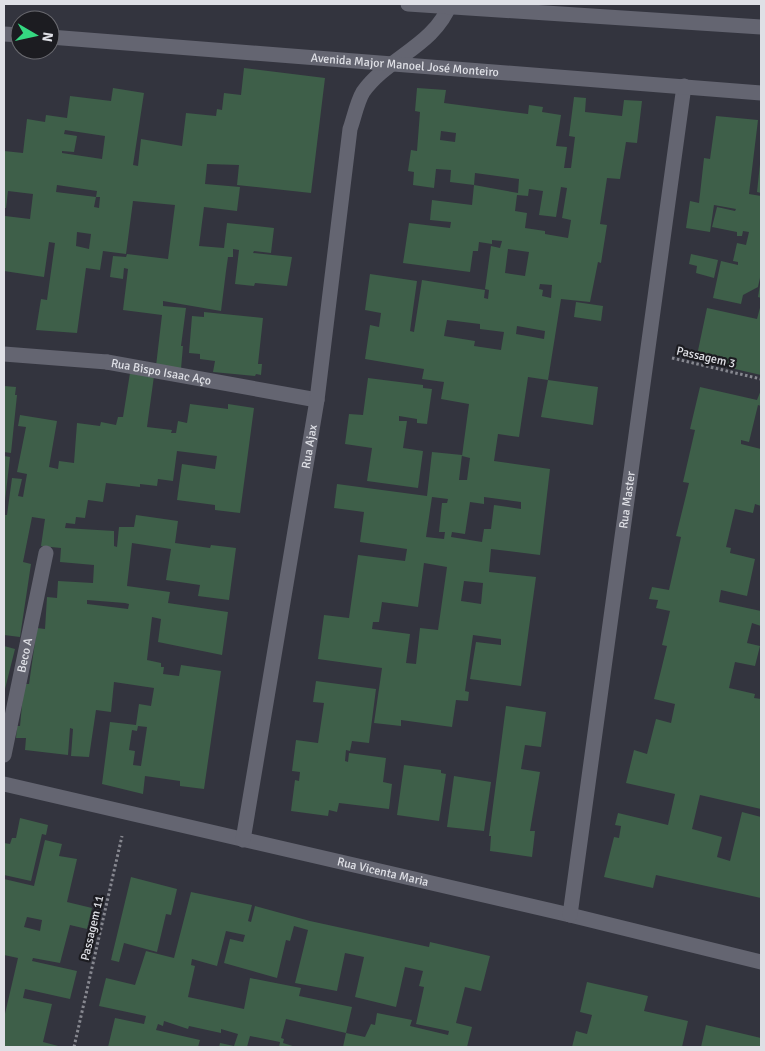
<svg xmlns="http://www.w3.org/2000/svg" width="765" height="1051" viewBox="0 0 765 1051" font-family="Signika,sans-serif">
<style>
.building{fill:#3e5f49;fill-rule:evenodd}
.lines{fill:none;stroke-linecap:round;stroke-linejoin:round}
.path{stroke:#878890;stroke-width:3;stroke-dasharray:2.5 2.5;stroke-linecap:butt}
.lane{stroke:#646571;stroke-width:15}
.street{stroke:#646571;stroke-width:15}
.secondary{stroke:#646571;stroke-width:15}
.labels{text-anchor:middle;stroke-width:4.5;stroke-linejoin:round;paint-order:stroke}
.street-label{font-size:12px;fill:#dfe0e6;stroke:#1c1c21}
</style>
<rect width="100%" height="100%" fill="#33343e"/>
<g class="building">
<path d="M244,68L325,78L311,193L237,185L239,165L207,164L205,184L240,187L237,211L204,207L199,246L224,248L227,223L274,228L271,253L254,251L253,253L292,257L287,286L255,283L254,286L235,284L239,250L233,249V257H228L226,271L221,311L163,301V306L186,308L181,346H183L181,369L156,366L162,315L123,310L128,269L124,268L123,279L110,277L113,256L126,257L127,254L168,259L175,205L133,201L126,254L103,251L100,270L86,268L77,333L36,330L41,299L47,300L55,243L49,242L44,277L4,271L5,216L30,219L33,194L8,191L6,208H4V151L23,153L27,119L45,122L46,115L67,118L70,96L111,101L113,88L144,93L133,165L138,166L141,139L182,146L186,113L216,116L217,109L222,110L224,93L241,95ZM65,130L105,136L102,159L62,153V151L74,152L77,136L64,134ZM57,185L97,191L96,197H100L99,208L94,207L96,197L56,192ZM77,232L91,234L89,249L76,246Z"/>
<path d="M417,88L446,90L444,103L528,114L529,105L543,107L542,112L561,115L556,146L567,147L564,168H571L575,137L569,136L574,97L586,98L585,112L622,116L624,100L642,101L637,143L626,142L620,179L607,178L600,224L607,225L601,263L598,262L590,302L561,299L548,380L598,387L593,425L541,417L548,380L528,377L519,437L498,434L494,461L550,469L540,555L491,549L489,572L536,577L521,686L470,679L476,642L501,645V639L473,635L465,691L469,692L468,701L456,700L452,727L401,720V726L374,723L382,668L318,659L324,615L349,618L358,555L405,561L407,549L360,542L364,512L334,508L337,484L427,496L432,452L462,455L459,480H467L470,458L462,456L469,404L441,399L444,382L422,379L424,369L365,359L370,325L379,327L381,313L365,310L370,274L417,281L410,331L414,332L422,280L485,290L484,298L488,299L489,290L485,289L491,246L500,248L502,241L492,240V244L479,242L478,251H473L470,272L403,263L409,223L450,228L451,222L430,220L432,200L472,205L474,185L518,193L519,179L475,173L474,185L450,182L451,170L436,169L434,188L413,185L414,172L408,171L411,150L417,151L420,112L415,111ZM441,131L456,133L455,142L440,140ZM561,187L567,188L562,218L571,220L568,238L545,234V231L525,228L527,213L515,211L517,195L528,196L529,189L543,191L539,215L556,217ZM508,249L529,252L525,276L505,273ZM540,284L552,285L551,298L542,296L543,290L539,289ZM447,320L480,324V329L504,332L501,350L474,346L475,341L444,336ZM517,326L545,331L544,339L516,334ZM432,497L448,499L447,503H442L439,532H445L444,539L426,537ZM484,497L521,502V509L494,505L491,529H484L482,542L451,537L452,532L465,534L470,502L484,504ZM424,563L447,567L438,630L420,628L416,664L406,663L410,634L372,629L373,622H379L382,602L418,607ZM464,581L483,583L481,604L461,601Z"/>
<path d="M716,116L758,120L749,194L761,196V273L758,287L743,295L741,304L713,298L721,261L738,265V262L733,261L737,243L746,245L749,232L743,231L742,236H737V232L712,227L717,207L735,211L736,209L714,205L710,232L686,228L690,201L699,203L704,158L710,159Z"/>
<path d="M760,164H761V193L757,192Z"/>
<path d="M691,254L718,260L714,278L696,273L697,266L689,264Z"/>
<path d="M760,285H761V298L758,297Z"/>
<path d="M576,302L603,306L601,321L574,317Z"/>
<path d="M761,304V375L696,360L707,308L757,319Z"/>
<path d="M204,312L263,318L258,364H262L261,375L256,374L255,376L213,372L215,361L200,359V354L189,353L192,316L204,317Z"/>
<path d="M130,373L154,376L147,427L172,430L171,433H176L178,421L187,423L190,404L228,409V404L254,408L240,513L215,510V505L177,500L182,464L215,469L217,456L177,451L173,481L158,479L157,486L140,484V487L106,483L103,502L88,500L85,518L76,517L75,524L66,523L65,528L114,531V546L117,547L119,527H134L136,515L178,521L175,543L210,548L211,545L236,548L229,600L198,596L200,585L166,580L171,549L132,543L127,586L170,592L168,603L228,612L222,655L158,642L161,619L152,617L147,660L161,663V667H164L163,674L179,676L181,665L221,671L204,789L180,786V781L145,776L143,794L102,784L110,722L136,725L139,704L151,706L154,688L114,682L111,712L96,710L89,757L71,756L73,729L70,728L68,755L25,750L26,738H16L17,726H20L24,684H29L37,628L45,629L47,597L57,598L58,581L93,583L94,565L60,562L61,548L41,546L45,519L32,517L23,562L31,564L20,637L4,635V515H7L12,478L22,479L18,496L23,497L27,474L17,472L26,427L18,426L20,415L57,421L49,467L58,469L59,461L74,463L77,423L100,426L101,422L116,425L118,417H123ZM87,600L125,603L129,604L128,609L87,604ZM138,726L147,727L141,766L133,765L135,751L129,750L132,730L137,731Z"/>
<path d="M368,378L423,385V388L432,389L427,424L417,423V419L399,416V421H407L403,448L423,451L418,488L367,481L372,448L345,444L349,414L363,415Z"/>
<path d="M4,386L16,387L15,395H17L11,453L4,452Z"/>
<path d="M700,387L757,400L761,390V406L758,405L749,442L741,440V444L761,449V506L755,504L753,513L735,509L726,547L731,548L730,553L755,559L747,596L721,590L719,602L761,611V626L752,623L747,643L760,646L755,666L735,662L729,688L755,694L754,698L761,699V809L700,795L692,829L722,837L717,857L730,861L742,812L761,817V898L656,875L653,888L604,877L614,837L619,838L621,826L615,825L618,813L668,825L675,794L626,783L634,750L647,754L656,719L671,723L675,704L654,699L667,646L662,645L670,611L656,608L658,600L649,599L652,587L669,590L681,537L676,536L689,483L683,482L695,430L690,429Z"/>
<path d="M4,456L10,457L5,501L4,500Z"/>
<path d="M4,646L15,649L4,693Z"/>
<path d="M316,681L376,689L369,743L352,741L350,751L346,750L345,761L348,762L349,753L386,758L383,782L392,784L389,809L339,803L337,812L329,810L328,816L291,811L295,780L299,781L300,772L292,771L296,740L318,743L324,703L313,702Z"/>
<path d="M506,706L546,712L541,747L525,745L521,769L540,772L530,831H535L532,857L490,851L491,836H489Z"/>
<path d="M404,765L441,770V773L446,774L439,821L397,815Z"/>
<path d="M454,776L491,782L484,831L447,827Z"/>
<path d="M20,818L48,825L46,835L42,834L31,881L4,875V843L10,844L12,838H16Z"/>
<path d="M45,840L62,844L59,856L77,859L67,902L92,908L87,929L70,925L60,963L33,958L32,961L77,971L70,999L25,989L23,998L52,1004L43,1042L62,1047H4V1018L18,958L4,955V879L34,886ZM27,917L42,920L40,931L24,927Z"/>
<path d="M131,877L177,889L171,915L166,914L157,952L124,943L119,962L111,960Z"/>
<path d="M191,892L252,905L248,921L251,922L255,906L310,921L429,947L430,942L490,956L481,991L465,987L456,1023L472,1027L467,1047H343L346,1033L286,1019L281,1038L284,1039L283,1043L296,1047H279L280,1042L250,1036L247,1047H219L220,1043L234,1046L238,1034L221,1029V1033L189,1026L188,1029L164,1021L163,1026L158,1024L156,1030L200,1040L198,1047H108L115,1018L144,1024L146,1016L99,1006L106,978L135,985L146,951L174,958ZM294,926L308,930L295,983L337,991L345,953L364,957L355,997L396,1007L405,967L423,971L419,986L424,987L416,1024L449,1031L448,1035L410,1026L412,1020L377,1013L375,1025L371,1024L365,1037L346,1033L352,1007L299,996L301,988L250,978L244,1009L188,997L195,966L191,965L192,959L217,966L226,931L245,935L243,942L230,939L224,963L277,978L286,940L290,941Z"/>
<path d="M587,982L648,996L644,1011L688,1021L682,1047H572L576,1031L587,1034L592,1015L580,1012Z"/>
<path d="M706,1025L761,1038V1047H701Z"/>
</g>
<g class="lines">
<g class="path">
<path d="M672,358L761,379"/>
<path d="M74,1047L122,836"/>
</g>
<g class="lane">
<path id="s1" d="M107,362L317,400"/>
<path id="s2" d="M4,755L46,553"/>
</g>
<g class="street">
<path d="M4,354L107,362"/>
<path id="s3" d="M4,784L570,915L761,962"/>
<path id="s4" d="M243,840L317,400L350,129C354,118 357,102 363,92C387,58 435,45 450,4"/>
<path id="s5" d="M570,915L684,86"/>
</g>
<g class="secondary">
<path d="M408,4L761,27"/>
<path d="M4,34L20,35"/>
<path id="s6" d="M50,37L761,93"/>
</g>
</g>
<g class="labels">
<g class="street-label">
<text dy="4" stroke="none"><textPath href="#s6" startOffset="356">Avenida Major Manoel José Monteiro</textPath></text>
<text transform="translate(706 357) rotate(13)" y="4">Passagem 3</text>
<text dy="4" stroke="none"><textPath href="#s1" startOffset="55">Rua Bispo Isaac Aço</textPath></text>
<text dy="4" stroke="none"><textPath href="#s4" startOffset="399">Rua Ajax</textPath></text>
<text dy="4" stroke="none"><textPath href="#s5" startOffset="419">Rua Master</textPath></text>
<text dy="4" stroke="none"><textPath href="#s2" startOffset="102">Beco A</textPath></text>
<text dy="4" stroke="none"><textPath href="#s3" startOffset="389">Rua Vicenta Maria</textPath></text>
<text transform="translate(92 928) rotate(-77)" y="4">Passagem 11</text>
</g>
</g>
<rect width="765" height="1051" fill="none" stroke="#dfe0e6" stroke-width="10"/>
<g transform="translate(35 35) rotate(99)"><circle r="24" fill="#1c1c21" stroke="#6a6a70"/>
<path d="M0-4L9 19L0 12L-9 19Z" fill="#35d881"/>
<text y="-8" font-size="14" font-weight="bold" text-anchor="middle" fill="#dfe0e6">N</text>
</g>
</svg>
